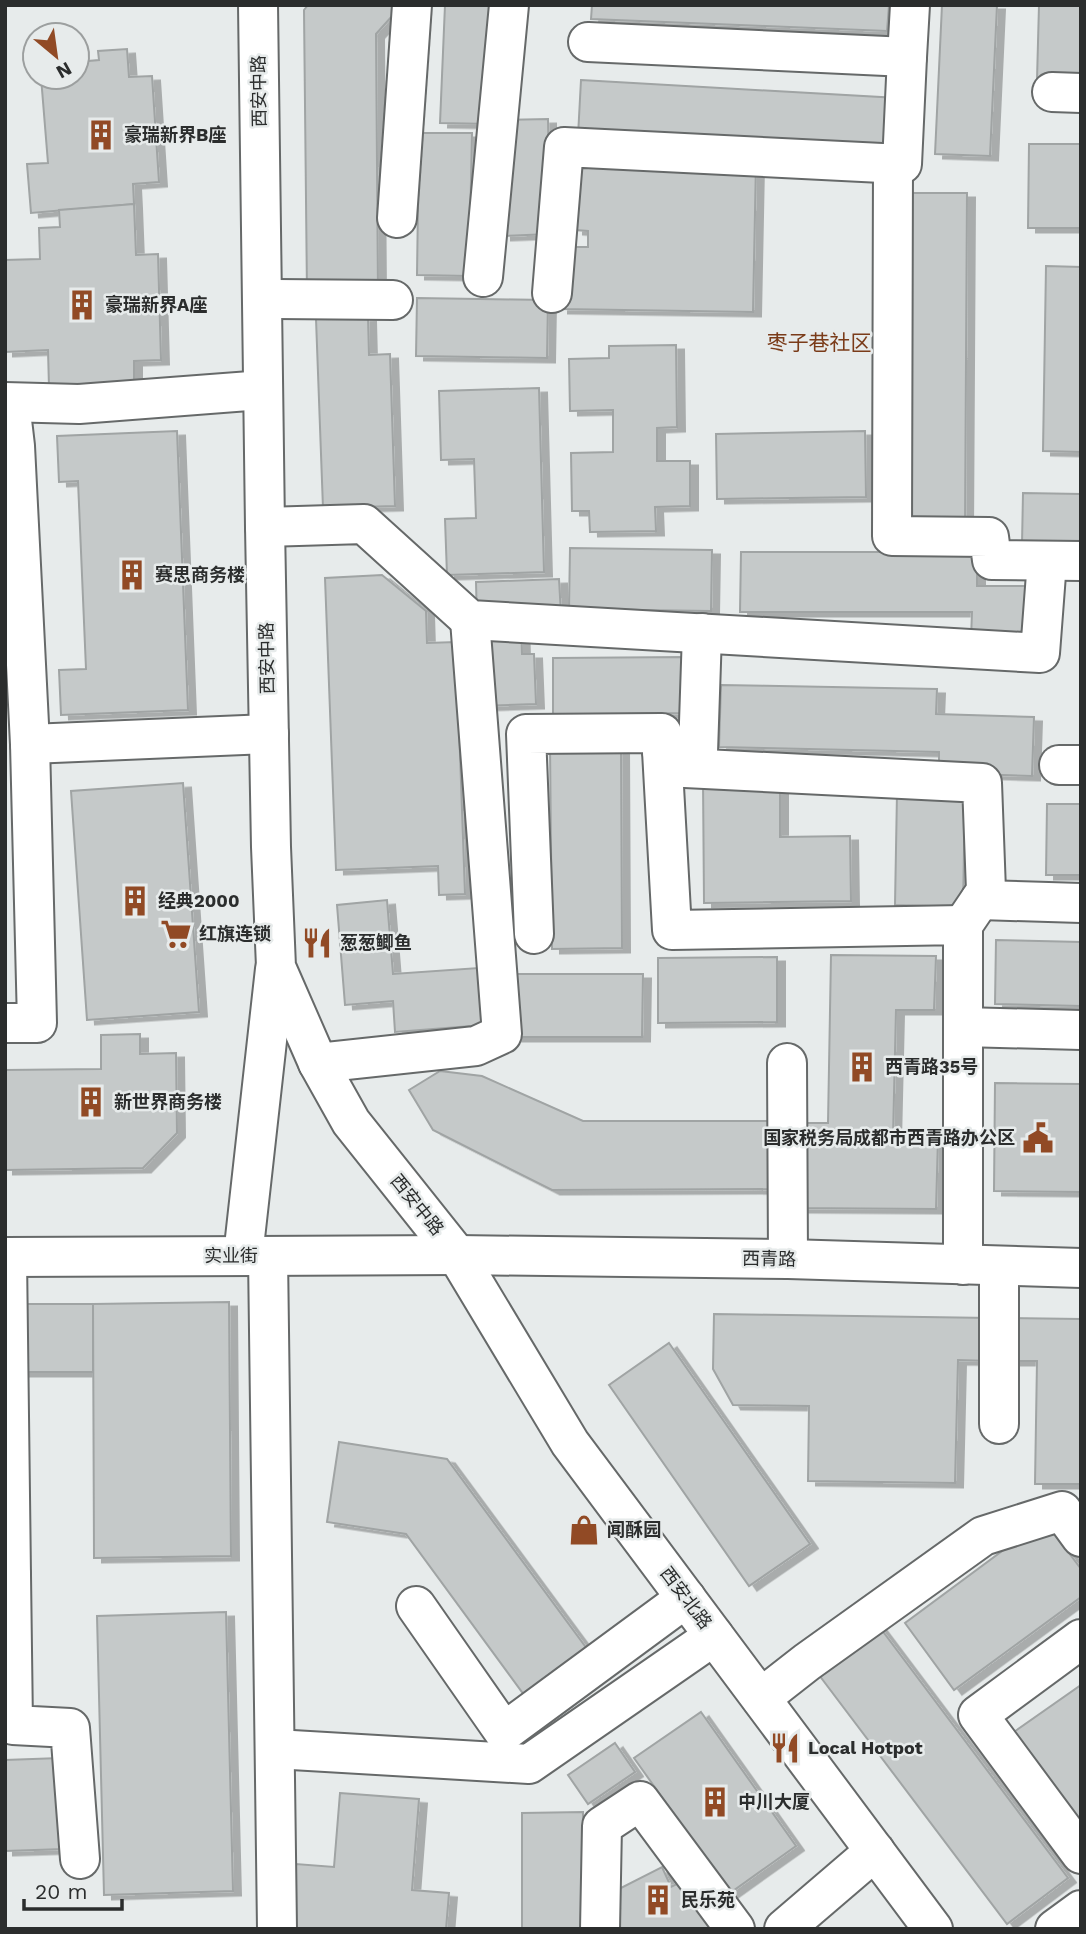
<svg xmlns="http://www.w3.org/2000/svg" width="1086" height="1934" viewBox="0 0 1086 1934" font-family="'Work Sans','Noto Sans SC',sans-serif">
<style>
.building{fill:#c5c9c9;stroke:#a0a4a4;stroke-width:2;filter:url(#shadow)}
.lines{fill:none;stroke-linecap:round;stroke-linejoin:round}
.minor-casing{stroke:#666969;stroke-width:42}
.minor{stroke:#fff;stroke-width:38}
.labels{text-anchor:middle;stroke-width:5;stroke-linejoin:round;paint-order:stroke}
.street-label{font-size:18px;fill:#2b2d2d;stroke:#e7ebeb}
.poi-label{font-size:18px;font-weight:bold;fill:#2b2d2d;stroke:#e7ebeb;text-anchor:start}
.quarter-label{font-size:21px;fill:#7a3b19;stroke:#e7ebeb}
</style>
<defs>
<filter id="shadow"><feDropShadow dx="8" dy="4.5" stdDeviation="0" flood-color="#0004"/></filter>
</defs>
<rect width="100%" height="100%" fill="#e7ebeb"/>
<g class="building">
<path d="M308,5H402L376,34L378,293L307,294L304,10Z"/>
<path d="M445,5H496L491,124L440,123Z"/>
<path d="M592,5H889L887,31L591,19Z"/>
<path d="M942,5H997L990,156L935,154Z"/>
<path d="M1039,5H1081V80H1037Z"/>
<path d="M127,49L129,77L152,76L159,182L133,184L134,204L31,213L27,164L48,163L41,77H77V62L99,60L98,51Z"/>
<path d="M581,80L898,98L894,154L578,136Z"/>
<path d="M548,119L550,234L503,236L501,120Z"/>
<path d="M419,133H472L469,276L417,275Z"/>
<path d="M1029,144H1081V228H1028Z"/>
<path d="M576,159L756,162L753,312L560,309L561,247H588V231L575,230Z"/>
<path d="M904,193H967L965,528H902Z"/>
<path d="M134,204L136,255L158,254L161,360L134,361V384L49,387L48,350L5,352V260L40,259L39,228L60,227L59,210Z"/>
<path d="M1046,266L1081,267V452L1043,451Z"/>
<path d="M417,298L548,300L547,358L416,356Z"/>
<path d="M368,317L369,355L390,354L395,506L323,508L316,319Z"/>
<path d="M676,345L677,427L657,428V461H690V506L655,507L656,531L590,532L589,511H572L571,453L613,452V410L570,411L569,359L609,358V346Z"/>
<path d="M539,388L544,572L447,575L445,519L476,518L474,459L441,460L439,391Z"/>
<path d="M177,431L188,710L61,715L59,670L86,669L78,481L59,482L57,436Z"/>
<path d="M865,431L866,497L717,499L716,434Z"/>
<path d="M1023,493L1081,494V544H1022Z"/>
<path d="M570,548L712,550L711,611L569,609Z"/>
<path d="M741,552H977V586H1036V639H971L972,612H740Z"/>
<path d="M382,575L426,611L427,643L456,642L465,894L439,895L438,866L336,870L325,578Z"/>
<path d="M559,579L561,615L521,616L522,654H534L536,704L479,706L476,582Z"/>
<path d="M686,657L687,713L553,715V658Z"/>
<path d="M721,685L937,689L936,714L1034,717L1032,776L939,773V752L719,747Z"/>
<path d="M621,744L622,948L552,949L550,745Z"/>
<path d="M780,779V837L850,836L851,901L704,903L703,780Z"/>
<path d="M183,783L199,1012L87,1020L71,791Z"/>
<path d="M897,793L965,794L963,907L895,905Z"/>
<path d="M1047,804H1081V875H1046Z"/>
<path d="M387,900L393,974L493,967L497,1024L395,1032L393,1001L345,1005L337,905Z"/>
<path d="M996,940L1081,942V1006L995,1004Z"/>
<path d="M831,955L936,956L934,1010H896L893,1137L938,1138L936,1209L792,1208L793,1123H828Z"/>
<path d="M777,957V1022L658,1023V958Z"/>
<path d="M508,974H643L642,1037H507Z"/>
<path d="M140,1034V1054L176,1053L177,1133L143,1168L5,1170V1070L101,1069V1035Z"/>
<path d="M440,1071L482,1076L583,1121H783V1189L552,1190L433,1130L409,1090Z"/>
<path d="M995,1083L1081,1084V1192L994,1191Z"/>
<path d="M229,1302L231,1556L94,1558L93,1304Z"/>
<rect x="5" y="1304" width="88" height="68"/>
<path d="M714,1314L991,1318L990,1361L958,1360L955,1483L808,1481L809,1406L733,1405L713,1369Z"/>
<path d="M1006,1318L1081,1319V1484H1035L1037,1361H1006Z"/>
<path d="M669,1343L810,1544L749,1586L609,1385Z"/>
<path d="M339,1442L447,1459L593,1657L530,1703L406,1534L327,1522Z"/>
<path d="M1044,1520L1081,1569V1597L954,1690L905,1623Z"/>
<path d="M226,1612L233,1891L104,1895L97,1616Z"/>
<path d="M878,1625L1068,1878L1007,1924L816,1671Z"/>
<path d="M1081,1685V1832L1011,1734Z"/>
<path d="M701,1712L796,1846L730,1893L634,1758Z"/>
<path d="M615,1743L635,1772L588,1804L568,1775Z"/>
<path d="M60,1758L64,1849L5,1851V1760Z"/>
<path d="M340,1793L419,1799L412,1890L449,1893L446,1929H291L296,1864L334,1867Z"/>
<path d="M583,1812V1929H522V1813Z"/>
<path d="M662,1867L671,1887L689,1878L714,1929H609L603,1917L620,1908L613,1892Z"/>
</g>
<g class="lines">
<g class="minor-casing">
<g id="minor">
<path d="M258,5L265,527L271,847L276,967L318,1063L351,1122L457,1255L570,1443L933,1929"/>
<path d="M588,42L907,57L910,5"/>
<path d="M1052,92L1081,93"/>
<path d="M893,164L892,536L989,537L992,560L1081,561"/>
<path d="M397,218L412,5"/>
<path d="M483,277L509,5"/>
<path d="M552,293L564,147L902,164L907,57"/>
<path d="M276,299L393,300"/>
<path d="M5,402L79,404L263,390"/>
<path d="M265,527L364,524L470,620L1040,653L1047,561"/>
<path d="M702,633L698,752L662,751L672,930L963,925V1265"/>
<path d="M30,744L269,734"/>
<path d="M1059,765H1081"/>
<path d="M665,767L982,783L986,891L963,925"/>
<path d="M980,900L1081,903"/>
<path d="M534,934L526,734L662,733V751"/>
<path d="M5,1023H37L30,744L15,446L11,412"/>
<path d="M963,1027L1081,1030"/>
<path d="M318,1063L476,1046L502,1034L470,620"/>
<path d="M787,1063L788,1259"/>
<path d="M243,1256L275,969"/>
<path d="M268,1256L277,1929"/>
<path d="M5,1257L457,1255L788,1259L1081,1268"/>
<path d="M999,1424V1266"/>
<path d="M5,1575H11L7,1257"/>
<path d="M11,1575L13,1725L70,1728L80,1859"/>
<path d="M416,1606L504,1732L686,1598"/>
<path d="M1081,1639L978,1715L1081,1854"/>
<path d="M761,1698L807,1662L983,1536L1062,1511L1081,1537"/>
<path d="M275,1749L529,1764L714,1636"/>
<path d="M600,1929L602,1826L640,1801L735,1929"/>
<path d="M784,1929L875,1851"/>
<path d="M1055,1929L1081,1910"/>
</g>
</g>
<use href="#minor" class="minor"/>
</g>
<defs>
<g id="building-bare" transform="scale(2.415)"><path d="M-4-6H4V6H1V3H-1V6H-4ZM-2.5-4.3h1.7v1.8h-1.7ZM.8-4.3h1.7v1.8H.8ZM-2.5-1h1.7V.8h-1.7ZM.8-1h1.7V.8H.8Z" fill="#914a25" stroke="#e7ebeb" stroke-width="2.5" paint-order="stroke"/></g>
<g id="supermarket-bare" transform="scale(2.415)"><path d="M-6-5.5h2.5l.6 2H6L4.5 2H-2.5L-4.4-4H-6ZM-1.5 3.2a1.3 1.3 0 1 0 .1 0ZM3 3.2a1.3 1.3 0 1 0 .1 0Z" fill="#914a25" stroke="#e7ebeb" stroke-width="2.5" paint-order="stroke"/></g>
<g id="restaurant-bare" transform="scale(2.415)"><path d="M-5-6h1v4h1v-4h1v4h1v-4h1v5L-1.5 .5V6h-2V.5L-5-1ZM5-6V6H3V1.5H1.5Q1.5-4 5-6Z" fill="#914a25" stroke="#e7ebeb" stroke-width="2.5" paint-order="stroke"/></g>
<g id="civic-bare" transform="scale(2.415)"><path d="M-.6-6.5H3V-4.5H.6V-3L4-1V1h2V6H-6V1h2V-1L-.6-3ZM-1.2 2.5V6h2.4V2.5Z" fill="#914a25" stroke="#e7ebeb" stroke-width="2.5" paint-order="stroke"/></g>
<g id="shop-bare" transform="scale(2.415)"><path d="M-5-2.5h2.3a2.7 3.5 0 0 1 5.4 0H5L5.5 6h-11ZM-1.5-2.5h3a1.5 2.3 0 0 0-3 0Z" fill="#914a25" stroke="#e7ebeb" stroke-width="2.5" paint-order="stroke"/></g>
</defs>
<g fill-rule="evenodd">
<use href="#building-bare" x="101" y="135"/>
<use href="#building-bare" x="82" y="305"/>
<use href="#building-bare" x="132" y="575"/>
<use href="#building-bare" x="135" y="901"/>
<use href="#supermarket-bare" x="176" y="934"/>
<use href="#restaurant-bare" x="317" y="943"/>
<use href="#building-bare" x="862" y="1067"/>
<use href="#building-bare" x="91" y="1102"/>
<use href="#civic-bare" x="1038" y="1138"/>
<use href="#shop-bare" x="584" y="1530"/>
<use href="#restaurant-bare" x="785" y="1748"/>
<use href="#building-bare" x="715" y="1802"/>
<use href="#building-bare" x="658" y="1900"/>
</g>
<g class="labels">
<g class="street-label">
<text transform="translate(259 91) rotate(-91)" y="6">西安中路</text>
<text transform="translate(267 658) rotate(-91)" y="6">西安中路</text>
<text transform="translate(417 1205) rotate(51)" y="6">西安中路</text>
<text x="231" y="1262">实业街</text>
<text transform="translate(769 1259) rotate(1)" y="6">西青路</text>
<text transform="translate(686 1598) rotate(53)" y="6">西安北路</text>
</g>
<g class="poi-label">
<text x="124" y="141">豪瑞新界B座</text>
<text x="105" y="311">豪瑞新界A座</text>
<text x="155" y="581">赛思商务楼</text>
<text x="158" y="907">经典2000</text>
<text x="199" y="940">红旗连锁</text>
<text x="340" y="949">葱葱鲫鱼</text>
<text x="885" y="1073">西青路35号</text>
<text x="114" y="1108">新世界商务楼</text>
<text x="1015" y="1144" text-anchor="end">国家税务局成都市西青路办公区</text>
<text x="607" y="1536">闻酥园</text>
<text x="808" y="1754">Local Hotpot</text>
<text x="738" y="1808">中川大厦</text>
<text x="681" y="1906">民乐苑</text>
</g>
<g class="quarter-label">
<text x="819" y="350">枣子巷社区</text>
</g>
</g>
<rect width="1086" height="1934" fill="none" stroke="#2b2d2d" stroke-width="14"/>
<g transform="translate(56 56) rotate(151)"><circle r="33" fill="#e7ebeb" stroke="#9c9f9f" stroke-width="2"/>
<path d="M0-5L12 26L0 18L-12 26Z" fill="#914a25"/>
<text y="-10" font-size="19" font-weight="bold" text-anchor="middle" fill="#2b2d2d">N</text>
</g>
<path d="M24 1899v10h98v-10" fill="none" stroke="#2b2d2d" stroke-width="3.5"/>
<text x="35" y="1899" font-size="21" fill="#2b2d2d" stroke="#e7ebeb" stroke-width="5" paint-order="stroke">20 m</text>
</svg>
